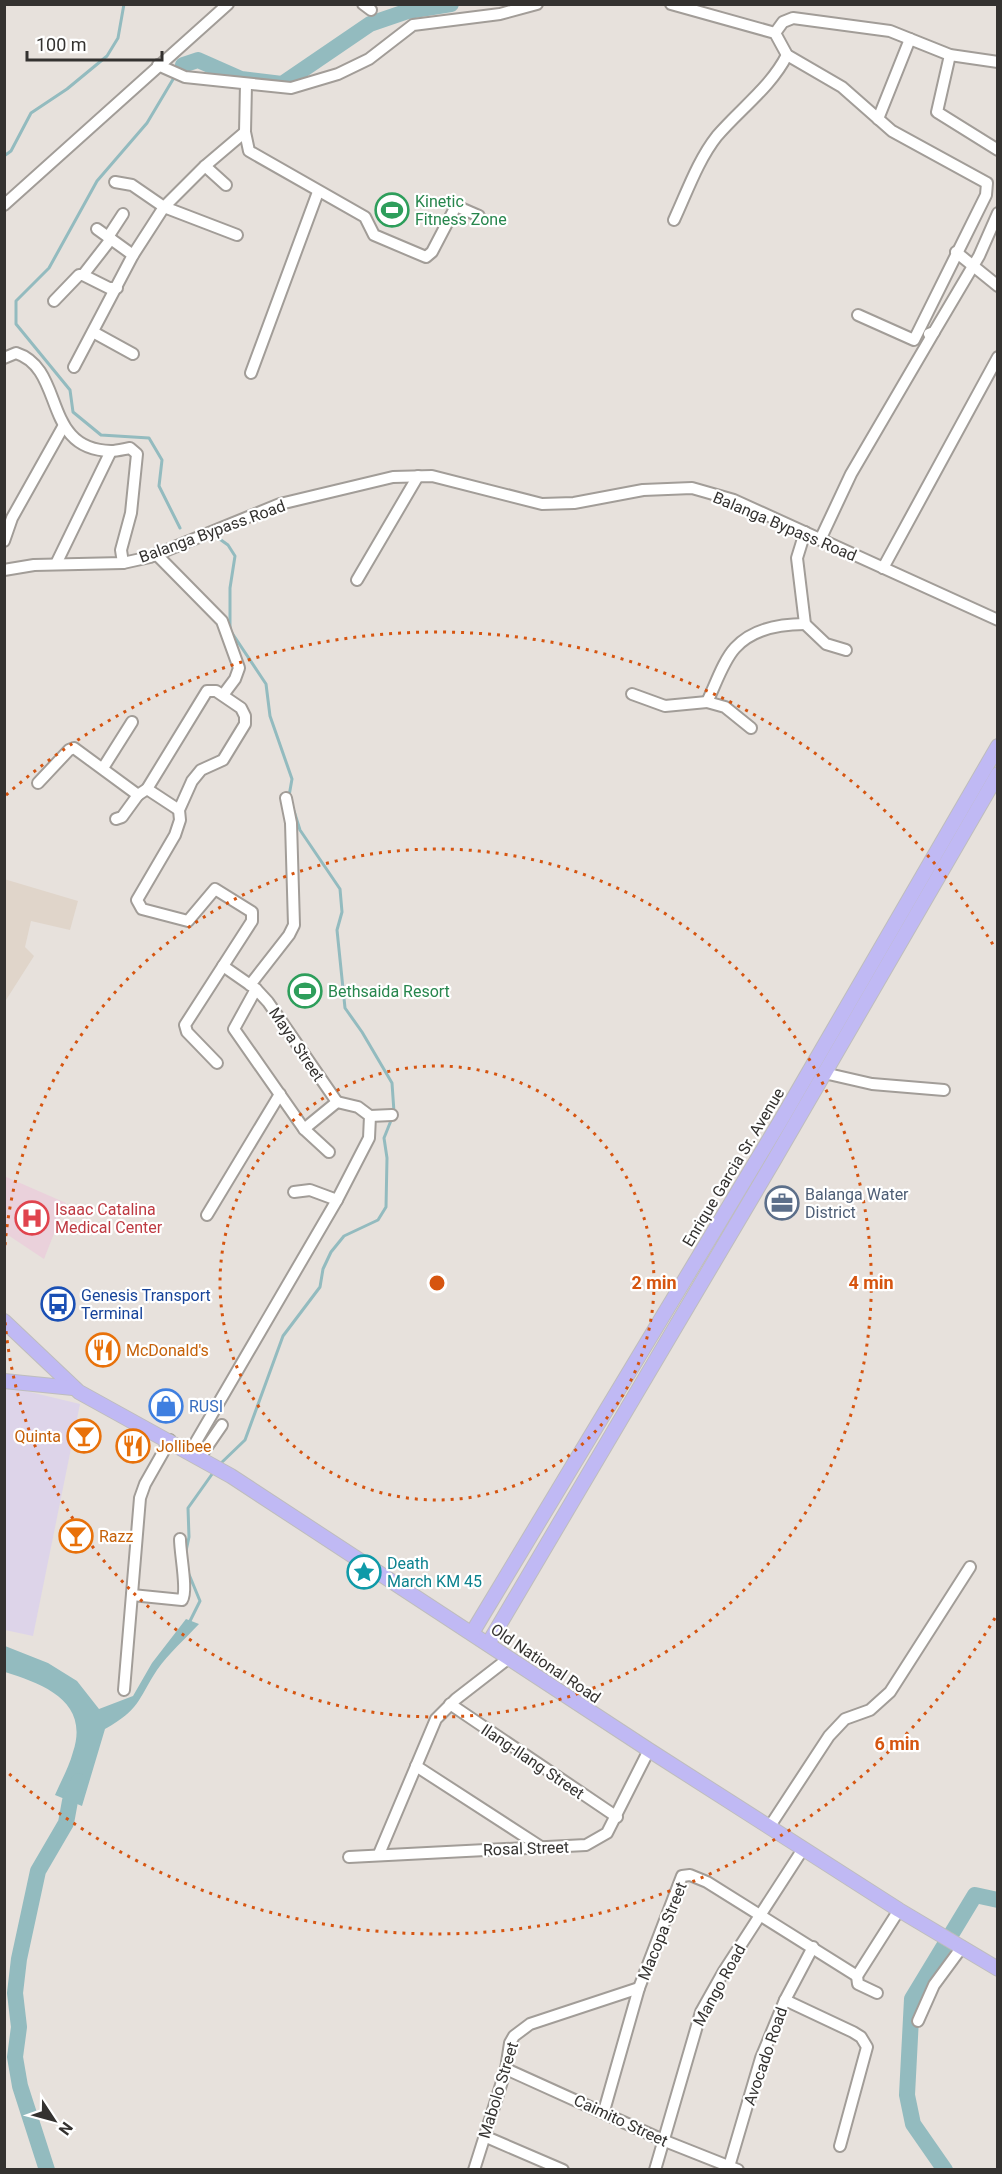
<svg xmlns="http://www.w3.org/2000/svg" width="1002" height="2174" viewBox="0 0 1002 2174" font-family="Roboto,sans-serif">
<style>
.built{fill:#e0d5ca}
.industrial{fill:#ddd4e9}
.medical{fill:#ead1db}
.water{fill:#93bbbf}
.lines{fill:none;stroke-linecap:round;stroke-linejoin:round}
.stream{stroke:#93bbbf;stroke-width:3}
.river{stroke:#93bbbf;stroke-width:16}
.minor-casing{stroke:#a29d98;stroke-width:14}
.major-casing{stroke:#bebdbd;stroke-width:16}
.minor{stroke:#fff;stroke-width:10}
.major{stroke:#c0b9f4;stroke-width:14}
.ring{fill:none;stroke:#d65510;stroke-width:3;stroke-dasharray:3 6}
.labels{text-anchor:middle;stroke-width:4.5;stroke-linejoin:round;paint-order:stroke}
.leisure-label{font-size:16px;fill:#27864d;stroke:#fff;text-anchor:start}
.street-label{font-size:16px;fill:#343230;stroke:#fff}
.service-label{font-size:16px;fill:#4e5e75;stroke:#fff;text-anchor:start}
.health-label{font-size:16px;fill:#be3a42;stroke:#fff;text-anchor:start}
.transit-label{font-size:16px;fill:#164399;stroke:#fff;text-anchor:start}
.food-label{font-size:16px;fill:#c56008;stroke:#fff;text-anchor:start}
.shop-label{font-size:16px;fill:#366cbe;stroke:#fff;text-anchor:start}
.culture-label{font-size:16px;fill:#0d838f;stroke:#fff;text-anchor:start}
.centre{fill:#d65510;stroke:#fff;stroke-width:3}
.ring-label{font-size:18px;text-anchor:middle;font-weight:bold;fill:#d65510;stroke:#fff;stroke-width:4.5;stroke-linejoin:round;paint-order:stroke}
</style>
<rect width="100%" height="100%" fill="#e7e1dc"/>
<path class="built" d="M4,879L78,901L70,930L31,921L25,947L34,956L6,1000Z"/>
<path class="industrial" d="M5,1386L80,1404L33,1636L5,1630Z"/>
<path class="medical" d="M4,1176L66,1203L44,1259L5,1233Z"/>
<path class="water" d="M186,1619L199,1624C185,1639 169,1653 157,1670C137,1701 140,1709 105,1729L82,1806L55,1795C61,1781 69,1767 73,1752C90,1701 43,1684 5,1672V1646L48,1663L77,1681L99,1709L133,1696L152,1663Z"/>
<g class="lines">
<g class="stream">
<path d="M175,76L147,123L97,181L49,268L16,301V324L70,390L73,412L101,435L149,438L162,460L159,486L180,528"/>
<path d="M4,156L11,151L31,113L67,89L107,56L118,38L124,4"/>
<path d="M214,535L228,545L235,556L230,588V630L266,684L270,716L292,779L289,796"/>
<path d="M294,811L300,830L340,889L342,912L337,930L345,1008L362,1032L392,1083L394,1112"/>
<path d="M219,1465L245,1440L283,1336L320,1287L323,1269L331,1252L344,1236L378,1220L386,1207L387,1158L384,1138L392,1118"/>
<path d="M186,1551L189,1537L188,1508L215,1470"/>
<path d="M188,1572L200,1601L189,1623"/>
</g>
<g class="river">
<path d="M183,65L198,60L241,79L282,84L370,24L408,11L451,4"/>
<path d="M47,2170L20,2086L15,2057L19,2027L15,1993L19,1959L38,1871L66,1823L70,1801L79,1781"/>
<path d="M945,2170L913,2124L907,2095L912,1999L975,1895L998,1900"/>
</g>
<g class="minor-casing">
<g id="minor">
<path d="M363,4L371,10"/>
<path d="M671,4L775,33L787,55L842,87L892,131L987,183L986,195L914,340L858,315"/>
<path d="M775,33L783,22L793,18L890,31L910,39"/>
<path d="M950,55L937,112L998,150"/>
<path d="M158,65L185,77L291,88L338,74L369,59L413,25L500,14L537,4"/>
<path d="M246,84L245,132L249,151L365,217L374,235L426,257L432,252L456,206L479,216"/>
<path d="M878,119L910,39L950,55L998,62"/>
<path d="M205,166L226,185"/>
<path d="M115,182L132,185L164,207L237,235"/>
<path d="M4,205L228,4"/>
<path d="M674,220C687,192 698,160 717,136C740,109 771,87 787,55"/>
<path d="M97,229L133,255"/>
<path d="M108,237L123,214"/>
<path d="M111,239L83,275L109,288H117"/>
<path d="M956,252L998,286"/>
<path d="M54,301L79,275H83"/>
<path d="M93,332L133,354"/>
<path d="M929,334L934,332L979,256L998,213"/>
<path d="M4,358L16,353C66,369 41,450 111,451C117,451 124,449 130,448L137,454L131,513L121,550L123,563"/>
<path d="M74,367L133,255L164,207L205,166L245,132"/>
<path d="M251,373L318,192"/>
<path d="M805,532L797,558L805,624L826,644L846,650"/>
<path d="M820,540L851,474L934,332"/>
<path d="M4,541L12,518L63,427"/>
<path d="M156,554L222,621L239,668L235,679L223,695"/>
<path d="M56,564L111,451"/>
<path d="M883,568L998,357"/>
<path d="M4,570L34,565L123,563L150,557L280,504L393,477L432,476L542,504L574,503L643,490L692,488L734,500L998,620"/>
<path d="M357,580L418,476"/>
<path d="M632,694L665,706L707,702"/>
<path d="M751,728L725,707L707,702C715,686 723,661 735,648C752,629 781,624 805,624"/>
<path d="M103,768L132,722"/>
<path d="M38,783L69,750L74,748L138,795L147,789L207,691H216L241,708L245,716V724L223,760L201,770L192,781L179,810L180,820L175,835L137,900L142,909L188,921L215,889L252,912V921L223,966L256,989L268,1002L337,1102"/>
<path d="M147,789L179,810"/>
<path d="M116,819L122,817L138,795"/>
<path d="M250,985L289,935L294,925L291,823L286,798"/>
<path d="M256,989L234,1029L304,1129L329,1152"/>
<path d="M217,1063L187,1032L185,1025L223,966"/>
<path d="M824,1073L872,1084L944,1090"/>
<path d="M370,1116L392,1115"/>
<path d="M304,1129L337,1102"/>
<path d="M294,1192L310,1190L337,1200"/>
<path d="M207,1215L280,1094"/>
<path d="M190,1452L337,1200L369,1138L370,1116L358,1107L337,1102"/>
<path d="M200,1457L222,1425"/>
<path d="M132,1595L182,1600C188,1591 180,1554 180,1539"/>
<path d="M124,1690L140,1498L145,1484L170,1440"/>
<path d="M450,1704L617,1817"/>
<path d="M416,1766L541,1847"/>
<path d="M770,1826L829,1736L845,1719L870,1710L890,1692L970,1567"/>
<path d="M379,1854L436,1719L456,1699L509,1658"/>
<path d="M349,1857L586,1845L607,1833L649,1750"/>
<path d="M857,1976L899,1910"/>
<path d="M857,1976L858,1984L877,1993"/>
<path d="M785,2000L853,2032L861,2037L867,2047L840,2146"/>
<path d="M918,2021L934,1985L962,1947"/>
<path d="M506,2069L665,2141L738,2170"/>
<path d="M604,2111L639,1988L682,1876L690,1875L707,1882L857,1976"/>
<path d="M484,2136L563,2170"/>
<path d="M474,2170L506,2069L510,2043L514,2036L530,2024L639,1988"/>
<path d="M655,2170L701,2012L724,1971L803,1849"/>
<path d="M728,2170L761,2058L785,2000L813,1947"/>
</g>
</g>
<g class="major-casing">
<g id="major">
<path d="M4,1321L79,1392L231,1476L649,1750L899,1910L998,1969"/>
<path d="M4,1381L73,1388"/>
<path d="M472,1633L781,1120L998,746"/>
<path d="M488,1644L773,1162L998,774"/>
</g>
</g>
<use href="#minor" class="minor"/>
<use href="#major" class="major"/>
</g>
<g class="ring">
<circle cx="437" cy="1283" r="217"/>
<path d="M5 1245A434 434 0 1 1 5 1321"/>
<path d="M995 1618A651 651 0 0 1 6 1771M6 795A651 651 0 0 1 995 948"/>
</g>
<defs>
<g id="stadium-ring" transform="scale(1.725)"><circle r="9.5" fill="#fff" stroke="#2e9e5b" stroke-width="1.5"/><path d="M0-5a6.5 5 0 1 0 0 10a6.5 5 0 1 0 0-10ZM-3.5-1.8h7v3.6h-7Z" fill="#2e9e5b"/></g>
<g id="office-ring" transform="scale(1.725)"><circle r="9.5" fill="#fff" stroke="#5c6f8a" stroke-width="1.5"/><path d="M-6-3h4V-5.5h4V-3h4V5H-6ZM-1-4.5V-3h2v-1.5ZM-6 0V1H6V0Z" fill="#5c6f8a"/></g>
<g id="hospital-ring" transform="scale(1.725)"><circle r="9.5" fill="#fff" stroke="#e0444e" stroke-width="1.5"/><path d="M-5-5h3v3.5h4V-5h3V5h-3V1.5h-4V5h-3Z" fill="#e0444e"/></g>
<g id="bus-ring" transform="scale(1.725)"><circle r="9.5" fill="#fff" stroke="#1a4fb4" stroke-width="1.5"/><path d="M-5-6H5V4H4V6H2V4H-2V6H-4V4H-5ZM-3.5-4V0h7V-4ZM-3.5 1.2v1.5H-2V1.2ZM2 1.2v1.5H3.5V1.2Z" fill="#1a4fb4"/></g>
<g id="restaurant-ring" transform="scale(1.725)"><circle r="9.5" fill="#fff" stroke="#e8710a" stroke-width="1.5"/><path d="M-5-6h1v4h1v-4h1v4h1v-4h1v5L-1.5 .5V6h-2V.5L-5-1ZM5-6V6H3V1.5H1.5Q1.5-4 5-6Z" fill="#e8710a"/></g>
<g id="shop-ring" transform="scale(1.725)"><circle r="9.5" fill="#fff" stroke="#3f7fe0" stroke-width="1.5"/><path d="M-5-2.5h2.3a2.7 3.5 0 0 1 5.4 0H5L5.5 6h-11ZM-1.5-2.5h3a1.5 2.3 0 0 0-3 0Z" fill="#3f7fe0"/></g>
<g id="bar-ring" transform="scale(1.725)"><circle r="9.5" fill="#fff" stroke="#e8710a" stroke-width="1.5"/><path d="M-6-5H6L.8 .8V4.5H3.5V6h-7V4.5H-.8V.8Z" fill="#e8710a"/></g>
<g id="sight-ring" transform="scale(1.725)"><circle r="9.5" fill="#fff" stroke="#0f9aa8" stroke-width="1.5"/><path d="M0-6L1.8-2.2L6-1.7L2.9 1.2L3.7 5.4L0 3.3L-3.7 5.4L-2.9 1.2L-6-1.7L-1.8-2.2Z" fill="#0f9aa8"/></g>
</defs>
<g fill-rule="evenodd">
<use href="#stadium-ring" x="392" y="210"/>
<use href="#stadium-ring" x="305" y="991"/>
<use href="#office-ring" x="782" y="1203"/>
<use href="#hospital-ring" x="32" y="1218"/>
<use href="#bus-ring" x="58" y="1304"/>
<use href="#restaurant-ring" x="103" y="1350"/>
<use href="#shop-ring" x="166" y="1406"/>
<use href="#bar-ring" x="84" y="1436"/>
<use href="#restaurant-ring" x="133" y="1446"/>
<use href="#bar-ring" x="76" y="1536"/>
<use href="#sight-ring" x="364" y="1572"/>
</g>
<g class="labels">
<g class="leisure-label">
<text x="415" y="207">Kinetic<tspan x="415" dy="18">Fitness Zone</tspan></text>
<text x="328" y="997">Bethsaida Resort</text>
</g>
<g class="street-label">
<text transform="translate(785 526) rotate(23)" y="6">Balanga Bypass Road</text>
<text transform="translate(212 531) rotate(-20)" y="6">Balanga Bypass Road</text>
<text transform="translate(297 1044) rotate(56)" y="6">Maya Street</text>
<text transform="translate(733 1167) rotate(-59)" y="6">Enrique Garcia Sr. Avenue</text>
<text transform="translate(546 1663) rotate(34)" y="6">Old National Road</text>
<text transform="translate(533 1761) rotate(34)" y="6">Ilang-Ilang Street</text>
<text transform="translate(526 1848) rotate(-2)" y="6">Rosal Street</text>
<text transform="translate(662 1931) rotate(-68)" y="6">Macopa Street</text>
<text transform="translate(719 1985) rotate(-61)" y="6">Mango Road</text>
<text transform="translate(765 2056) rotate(-71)" y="6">Avocado Road</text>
<text transform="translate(498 2090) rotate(-73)" y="6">Mabolo Street</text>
<text transform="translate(621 2120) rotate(25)" y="6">Caimito Street</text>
</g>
<g class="service-label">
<text x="805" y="1200">Balanga Water<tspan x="805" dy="18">District</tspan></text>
</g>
<g class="health-label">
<text x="55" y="1215">Isaac Catalina<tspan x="55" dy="18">Medical Center</tspan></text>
</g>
<g class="transit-label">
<text x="81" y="1301">Genesis Transport<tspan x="81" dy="18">Terminal</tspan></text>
</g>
<g class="food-label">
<text x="126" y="1356">McDonald's</text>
<text x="61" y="1442" text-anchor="end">Quinta</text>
<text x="156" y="1452">Jollibee</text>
<text x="99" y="1542">Razz</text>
</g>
<g class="shop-label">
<text x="189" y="1412">RUSI</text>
</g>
<g class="culture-label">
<text x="387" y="1569">Death<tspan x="387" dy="18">March KM 45</tspan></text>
</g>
</g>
<circle cx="437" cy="1283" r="9" class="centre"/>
<g class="ring-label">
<text x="654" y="1289">2 min</text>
<text x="871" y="1289">4 min</text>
<text x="897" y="1750">6 min</text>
</g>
<rect width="1002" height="2174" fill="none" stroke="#343230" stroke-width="12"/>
<g transform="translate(54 2120) rotate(126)" stroke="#ffffff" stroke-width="4.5" paint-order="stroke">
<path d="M0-4.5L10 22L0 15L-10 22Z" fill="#343230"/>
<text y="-9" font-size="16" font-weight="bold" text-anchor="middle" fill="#343230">N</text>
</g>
<path d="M27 51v9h135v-9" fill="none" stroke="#343230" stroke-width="3"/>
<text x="36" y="51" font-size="18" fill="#343230" stroke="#ffffff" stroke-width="4.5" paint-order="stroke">100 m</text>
</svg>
